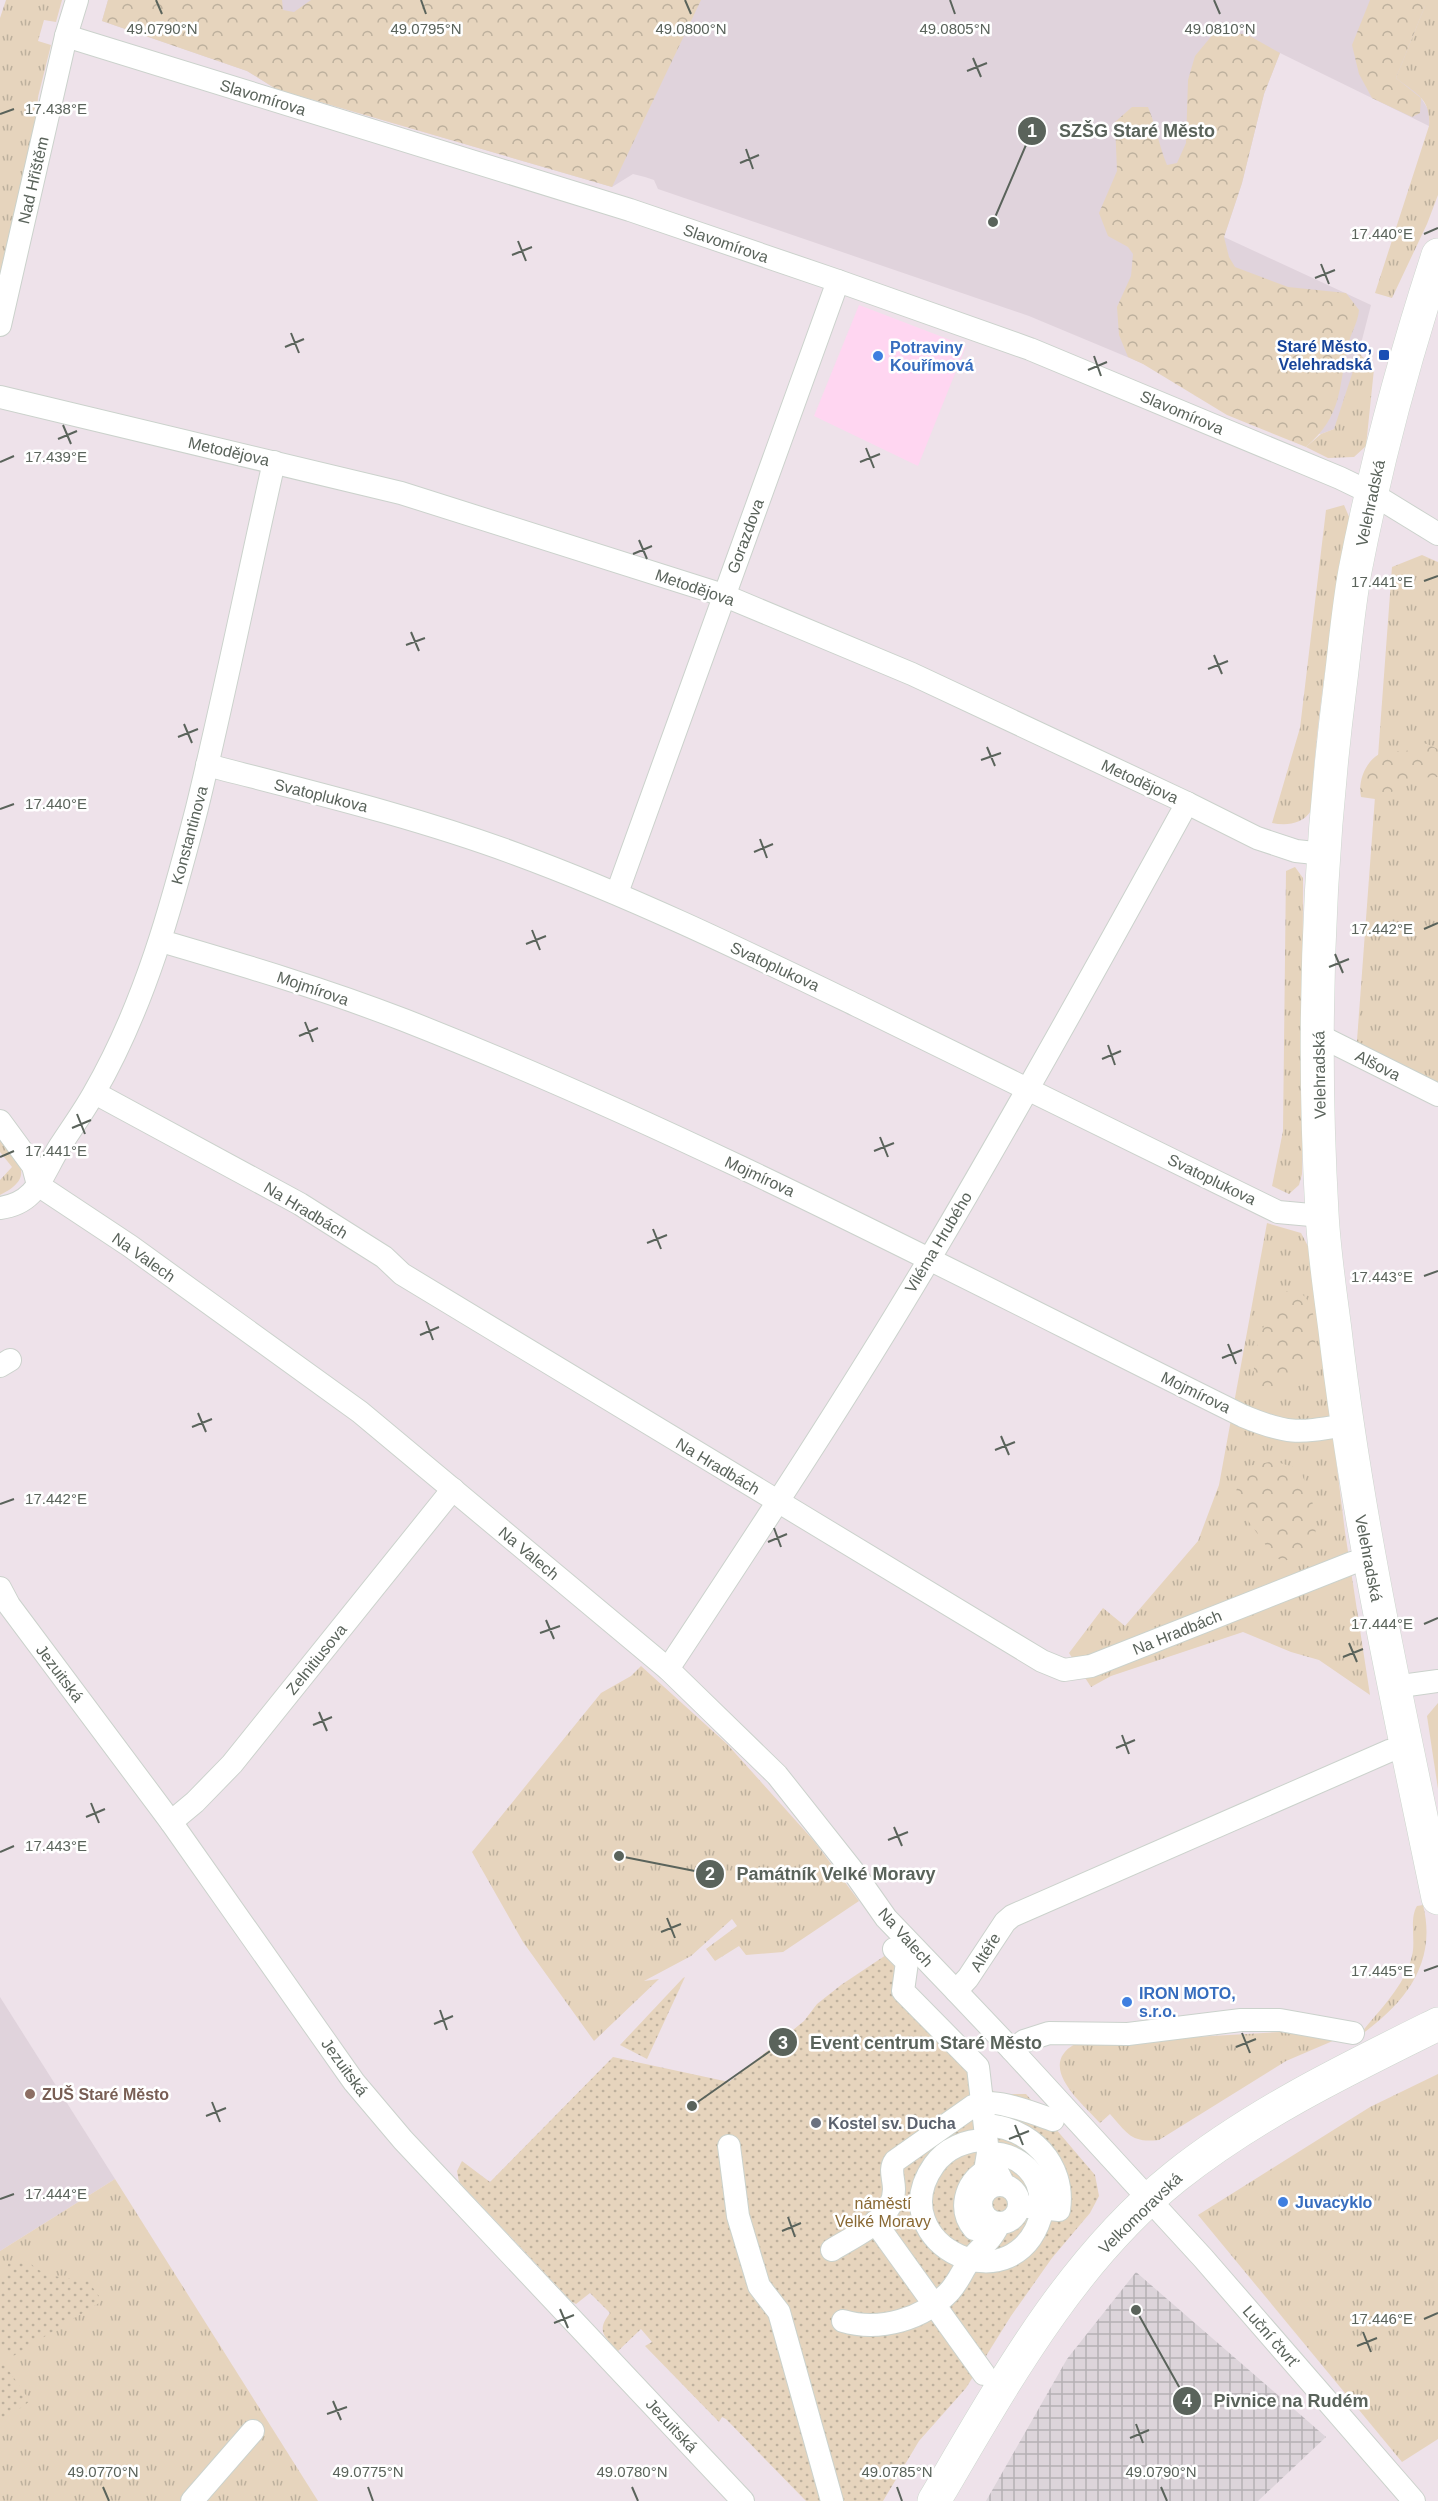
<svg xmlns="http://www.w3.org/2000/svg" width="1438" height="2501" viewBox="0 0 1438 2501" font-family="Arial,sans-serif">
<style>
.commercial{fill:#ffd6f1}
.industrial{fill:url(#industrial-grid)}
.education{fill:#e0d3dc}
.grass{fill:url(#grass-tufts)}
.forest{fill:url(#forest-crowns)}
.park{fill:url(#park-dots)}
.garden{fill:#e6d4bd}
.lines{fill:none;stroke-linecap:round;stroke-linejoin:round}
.street-casing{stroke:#cbd2cc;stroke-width:24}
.secondary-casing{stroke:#cdd6ce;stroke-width:34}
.street{stroke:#fff;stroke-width:22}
.secondary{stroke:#fff;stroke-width:33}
.ticks{fill:none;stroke:#5a635b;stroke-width:2}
.transit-dot{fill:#1a4fb4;stroke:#fff;stroke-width:2}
.shop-dot{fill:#3f7fe0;stroke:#fff;stroke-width:2}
.education-dot{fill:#8d6e63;stroke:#fff;stroke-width:2}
.worship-dot{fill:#6b7280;stroke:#fff;stroke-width:2}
.labels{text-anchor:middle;stroke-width:5;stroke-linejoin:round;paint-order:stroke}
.street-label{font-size:16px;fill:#5a635b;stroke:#fff}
.transit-label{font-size:16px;font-weight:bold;fill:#164399;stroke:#fff;text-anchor:end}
.shop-label{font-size:16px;font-weight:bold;fill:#366cbe;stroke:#fff;text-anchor:start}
.education-label{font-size:16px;font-weight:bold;fill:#785e54;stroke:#fff;text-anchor:start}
.worship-label{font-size:16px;font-weight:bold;fill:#5b616d;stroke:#fff;text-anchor:start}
.park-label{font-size:16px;fill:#896833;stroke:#fff}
.ticks-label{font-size:15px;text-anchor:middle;fill:#5a635b;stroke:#fff;stroke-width:5;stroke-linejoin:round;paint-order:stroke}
.leader{fill:none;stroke:#5a635b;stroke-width:2}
.callout-dot{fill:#5a635b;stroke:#fff;stroke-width:2}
.mark-label{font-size:18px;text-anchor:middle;font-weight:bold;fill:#fff}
.callout-label{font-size:18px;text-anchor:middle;font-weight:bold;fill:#5a635b;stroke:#fff;stroke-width:5;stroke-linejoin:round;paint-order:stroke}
</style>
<defs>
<pattern id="industrial-grid" width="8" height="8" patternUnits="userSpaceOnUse" patternTransform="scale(1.5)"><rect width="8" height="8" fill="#dcd4da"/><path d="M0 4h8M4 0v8" fill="none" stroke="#b5b0b4"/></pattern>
<pattern id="grass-tufts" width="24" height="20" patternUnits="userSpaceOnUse" patternTransform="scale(1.5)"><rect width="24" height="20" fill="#e6d4bd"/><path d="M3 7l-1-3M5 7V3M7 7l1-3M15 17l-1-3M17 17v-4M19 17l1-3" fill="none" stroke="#bdb09d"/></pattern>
<pattern id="forest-crowns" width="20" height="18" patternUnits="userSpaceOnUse" patternTransform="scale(1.5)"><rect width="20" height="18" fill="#e6d4bd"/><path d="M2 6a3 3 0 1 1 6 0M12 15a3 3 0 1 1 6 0" fill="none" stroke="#bdb09d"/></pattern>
<pattern id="park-dots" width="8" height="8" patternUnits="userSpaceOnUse" patternTransform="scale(1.5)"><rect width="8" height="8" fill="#e6d4bd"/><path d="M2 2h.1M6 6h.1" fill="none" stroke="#bdb09d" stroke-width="1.8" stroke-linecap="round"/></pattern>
</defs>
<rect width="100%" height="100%" fill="#eee2ea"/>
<path class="commercial" d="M859,305L966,346L918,466L814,416Z"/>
<path class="industrial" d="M1136,2272L1326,2437L1258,2501H986L1067,2359Z"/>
<g class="education">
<path d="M108,0H1438V6H1425L1421,98L1430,112L1429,126L1280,53L1264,94L1242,183L1224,237L1371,305L1341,421L1334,429L1321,434L1307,432L1029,316L658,189L654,180L645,177L633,174L612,187L276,89L247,71L102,21Z"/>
<path d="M0,1997L115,2179L0,2251Z"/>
</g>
<g class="grass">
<path d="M6,0H62L56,22L44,20L38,41L51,45L38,97L36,129L0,287V18Z"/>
<path d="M1425,6H1438V195L1427,224L1392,298L1375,293L1429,126C1431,98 1416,94 1396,78Z"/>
<path d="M1359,353L1374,369L1366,446L1354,457L1328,458L1306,447L1321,434L1334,429Z"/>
<path d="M1344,505L1350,519C1333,616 1316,713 1311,811C1302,824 1287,826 1272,823L1300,728L1326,510Z"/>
<path d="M1422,555L1438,562V1095L1356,1054L1392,567Z"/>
<path d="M1295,867L1303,878L1302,1174L1299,1185L1289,1194L1272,1186L1283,1131L1286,871Z"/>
<path d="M0,1134C17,1159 38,1177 0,1195V1180L12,1167L0,1152Z"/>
<path d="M1267,1223L1301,1233L1310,1250L1345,1532L1370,1695L1319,1660L1291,1652L1243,1632L1111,1676L1091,1687L1069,1653L1103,1608L1125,1626L1198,1541L1219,1485Z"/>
<path d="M641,1666L727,1744L814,1841L859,1901L783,1952L746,1955L739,1946L715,1961L706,1949L737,1926L732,1919L691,1956L644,1981L659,1979L594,2041L523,1942L472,1852L601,1693L631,1676Z"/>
<path d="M1423,1905C1438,1965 1403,2005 1358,2037C1377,2012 1404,1988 1412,1956C1416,1940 1409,1919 1417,1906Z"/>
<path d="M1280,2032L1335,2040L1286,2061L1159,2140C1131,2143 1128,2134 1110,2114L1100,2123C1082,2103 1036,2066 1075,2044Z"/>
<path d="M1438,2074V2439L1402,2462L1198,2215L1370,2107Z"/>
<path d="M115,2179L318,2501H0V2251Z"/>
</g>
<g class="forest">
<path d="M108,0H282L283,10L294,12L311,0H701L612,187L276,89L247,71L102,21Z"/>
<path d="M1370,0H1438V6H1425L1396,78L1421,98L1420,113L1412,117L1372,98L1359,74L1352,45Z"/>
<path d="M1214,33L1246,34L1280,53L1264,94L1242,183L1224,237L1229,257L1235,267L1288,287L1346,293L1359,310C1358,323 1350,334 1348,346C1338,389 1343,415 1306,447L1227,415L1143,364L1128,357L1119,335L1117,307L1131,276L1133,254L1128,247L1108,236L1099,213L1117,171L1115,122L1132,107H1148C1156,126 1159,146 1167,165L1177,163L1186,143L1188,80L1195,56Z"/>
<path d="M1424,743L1438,749V777C1413,778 1404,777 1387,798L1375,799L1361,797C1357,778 1369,752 1392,750C1393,750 1401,752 1402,752C1409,751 1417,745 1424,743Z"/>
<path d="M1285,1291C1289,1292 1296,1291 1300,1293C1318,1303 1317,1342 1313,1358L1298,1367L1285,1389L1273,1396L1261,1392C1259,1387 1254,1381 1254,1375C1252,1351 1268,1307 1285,1291Z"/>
<path d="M1274,1461L1299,1469C1316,1502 1333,1556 1281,1561L1270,1551L1236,1504L1237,1480L1249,1466Z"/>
</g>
<g class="park">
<path d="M892,1951L901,1993L996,2094H1026L1095,2175L1099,2196L1090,2213L1052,2258L1011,2316L966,2388L919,2441L883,2501H806L726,2419L722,2417L719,2422L645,2346L652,2342L641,2329L618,2351C604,2336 596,2331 610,2313L590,2293L576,2304L572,2302L459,2182L457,2171L462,2161L490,2182L613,2057L729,2082L804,2021L817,2004L841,1985Z"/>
<path d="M685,1977L647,2059L620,2045L683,1978Z"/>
<path d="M9,2262L30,2263C46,2279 66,2277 87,2280L99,2296V2303L10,2358L0,2350V2284Z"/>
<path d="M0,2358L30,2401L0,2423Z"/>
</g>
<path class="garden" d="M1438,1703V1789L1427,1716Z"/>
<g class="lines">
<g class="street-casing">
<g id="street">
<path d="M66,36L630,210L838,281L1030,349L1340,478L1371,493L1438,534"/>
<path d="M0,325L66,36L77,0"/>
<path d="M0,397L401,493L723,595L912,674L1187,803L1257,838L1296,851L1324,854"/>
<path d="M207,765C311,792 416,817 516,854C633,897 746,952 858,1006C998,1074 1138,1143 1278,1212L1322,1216"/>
<path d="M617,893L838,281"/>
<path d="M161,941C243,965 324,989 404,1020C692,1133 966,1279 1243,1416C1289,1435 1297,1433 1346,1425"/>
<path d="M1318,1035L1438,1095"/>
<path d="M95,1093L300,1204L384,1257L402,1274L1042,1661L1064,1670L1091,1666L1352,1563L1369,1559"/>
<path d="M0,1121L33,1166L38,1185"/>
<path d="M38,1185L130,1246L360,1412L668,1669L777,1775L853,1871L886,1918L956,1991"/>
<path d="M0,1208C38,1203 42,1174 60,1146C71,1129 84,1111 94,1093C145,1005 172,905 197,808C225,693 248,577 274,462"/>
<path d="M0,1366L10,1360"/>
<path d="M0,1588L9,1605L171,1822L354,2082L403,2140L743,2501"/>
<path d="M668,1669C757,1534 847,1398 930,1258C1019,1108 1103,956 1187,803"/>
<path d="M1394,1687L1438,1681"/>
<path d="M171,1822L195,1802L232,1764L453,1489"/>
<path d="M894,1949L907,1962L903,1991L978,2067L988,2153C1019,2153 1044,2175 1040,2208"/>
<path d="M1353,2033L1280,2020H1241L1128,2034L1049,2033L1024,2041L1012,2050L956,1991L968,1978L1005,1922L1012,1916L1389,1751L1407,1747"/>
<path d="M1012,2050L1203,2258L1414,2501"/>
<path d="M985,2125C1030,2127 1066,2164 1059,2210L1019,2206"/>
<path d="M986,2140C966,2140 946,2148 934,2165C878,2244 1020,2313 1043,2208"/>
<path d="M729,2146L738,2216L759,2286L779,2312L832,2501"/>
<circle cx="1000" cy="2204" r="19"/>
<path d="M875,2222L984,2374"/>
<path d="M974,2229C958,2210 965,2184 985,2171L988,2153L1004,2185"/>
<path d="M832,2250C855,2235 894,2221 894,2189C894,2179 889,2169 895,2161L973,2106C992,2096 1033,2113 1053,2120"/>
<path d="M843,2321C880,2332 924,2319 950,2291C959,2281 963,2269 971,2259C981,2247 994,2238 999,2223"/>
<path d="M192,2501L253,2431"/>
</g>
</g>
<g class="secondary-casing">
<g id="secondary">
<path d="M1438,255C1404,359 1376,463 1355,571C1348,609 1345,648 1340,687C1318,860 1312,1039 1322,1213C1324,1252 1330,1291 1335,1330C1357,1521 1399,1709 1438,1898"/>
<path d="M934,2501C1002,2386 1069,2262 1175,2177C1254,2114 1347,2069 1438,2024"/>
</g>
</g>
<use href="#street" class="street"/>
<use href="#secondary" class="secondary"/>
</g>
<path class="ticks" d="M156,0L162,14M421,0L426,14M685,0L691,14M950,0L955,14M1214,0L1220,14M973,58L981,77M967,71L987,63M0,114L14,109M746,149L753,169M740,163L759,155M1424,234L1438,228M518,241L526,261M512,255L532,247M1321,264L1329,284M1315,278L1335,270M291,333L299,353M285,347L304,339M1094,356L1101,376M1088,370L1107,362M63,425L71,444M58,439L77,431M866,448L874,468M0,462L14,456M860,462L880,454M639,540L647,559M633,554L652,546M1424,581L1438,576M411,632L419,651M406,645L425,638M1214,655L1222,674M1208,669L1228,661M184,724L192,743M178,737L198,729M987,747L995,766M981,760L1001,753M0,809L14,804M760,839L767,858M754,852L773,844M1424,929L1438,923M532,930L540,950M526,944L546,936M1335,954L1343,973M1329,967L1349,959M305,1022L313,1042M299,1036L318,1028M1108,1045L1115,1065M1102,1059L1121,1051M77,1114L85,1134M72,1128L91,1120M880,1137L888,1157M874,1151L894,1143M0,1157L14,1151M653,1229L661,1249M647,1243L667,1235M1424,1276L1438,1271M426,1321L433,1340M420,1335L439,1327M1228,1344L1236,1364M1222,1358L1242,1350M198,1413L206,1432M192,1427L212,1419M1001,1436L1009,1455M995,1450L1015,1442M0,1504L14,1499M774,1528L781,1547M768,1542L787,1534M546,1620L554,1639M1424,1624L1438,1618M540,1633L560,1626M1349,1643L1357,1662M1343,1657L1363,1649M319,1712L327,1731M313,1725L332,1717M1122,1735L1129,1754M1116,1748L1135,1740M91,1803L99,1823M86,1817L105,1809M894,1827L902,1846M888,1840L908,1832M0,1852L14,1846M667,1918L675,1938M661,1932L681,1924M1424,1971L1438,1966M440,2010L447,2030M434,2024L453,2016M1242,2033L1250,2053M1236,2047L1256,2039M212,2102L220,2122M206,2116L226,2108M1015,2125L1023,2145M1009,2139L1029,2131M0,2199L14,2194M788,2217L795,2237M782,2231L801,2223M560,2309L568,2328M1424,2319L1438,2313M554,2323L574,2315M1363,2332L1371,2352M1357,2346L1377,2338M333,2401L341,2420M327,2414L347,2407M1136,2424L1143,2443M1130,2438L1149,2430M103,2487L109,2501M368,2487L373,2501M632,2487L638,2501M897,2487L902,2501M1161,2487L1167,2501"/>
<rect class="transit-dot" x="1378" y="349" width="12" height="12" rx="3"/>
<g class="shop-dot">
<circle cx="878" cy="356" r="6"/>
<circle cx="1127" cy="2002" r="6"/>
<circle cx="1283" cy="2202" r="6"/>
</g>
<circle class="education-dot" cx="30" cy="2094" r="6"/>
<circle class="worship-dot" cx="816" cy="2123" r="6"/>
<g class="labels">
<g class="street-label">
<text transform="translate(263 97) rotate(17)" y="6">Slavomírova</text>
<text transform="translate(33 180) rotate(-77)" y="6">Nad Hřištěm</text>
<text transform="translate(726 243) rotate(19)" y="6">Slavomírova</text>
<text transform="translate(1182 412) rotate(23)" y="6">Slavomírova</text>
<text transform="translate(229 451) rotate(13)" y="6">Metodějova</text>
<text transform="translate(1370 503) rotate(-78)" y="6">Velehradská</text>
<text transform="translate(745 536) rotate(-70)" y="6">Gorazdova</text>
<text transform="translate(695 587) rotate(19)" y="6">Metodějova</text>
<text transform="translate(1140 781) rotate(25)" y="6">Metodějova</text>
<text transform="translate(321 795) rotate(14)" y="6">Svatoplukova</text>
<text transform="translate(189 835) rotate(-75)" y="6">Konstantinova</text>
<text transform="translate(775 966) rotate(25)" y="6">Svatoplukova</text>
<text transform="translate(313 988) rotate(19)" y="6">Mojmírova</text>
<text transform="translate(1378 1065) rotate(27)" y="6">Alšova</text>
<text transform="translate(1319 1075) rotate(-91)" y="6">Velehradská</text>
<text transform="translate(760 1176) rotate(25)" y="6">Mojmírova</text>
<text transform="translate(1212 1179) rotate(26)" y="6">Svatoplukova</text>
<text transform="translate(306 1210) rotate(31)" y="6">Na Hradbách</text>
<text transform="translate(938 1242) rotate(-59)" y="6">Viléma Hrubého</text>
<text transform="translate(144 1257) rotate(35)" y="6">Na Valech</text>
<text transform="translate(1196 1392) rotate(26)" y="6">Mojmírova</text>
<text transform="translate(718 1466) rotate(31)" y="6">Na Hradbách</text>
<text transform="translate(529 1553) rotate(40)" y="6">Na Valech</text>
<text transform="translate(1369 1558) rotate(79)" y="6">Velehradská</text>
<text transform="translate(1177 1632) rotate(-22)" y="6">Na Hradbách</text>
<text transform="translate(316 1659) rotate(-51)" y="6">Zelnitiusova</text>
<text transform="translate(60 1673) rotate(53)" y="6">Jezuitská</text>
<text transform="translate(906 1937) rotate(48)" y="6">Na Valech</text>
<text transform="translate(985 1952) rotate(-58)" y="6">Altéře</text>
<text transform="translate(345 2067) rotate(54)" y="6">Jezuitská</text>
<text transform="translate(1140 2213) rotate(-44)" y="6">Velkomoravská</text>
<text transform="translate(1271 2336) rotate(49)" y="6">Luční čtvrť</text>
<text transform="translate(672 2425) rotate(47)" y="6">Jezuitská</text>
</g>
<g class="transit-label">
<text x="1372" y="352">Staré Město,<tspan x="1372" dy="18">Velehradská</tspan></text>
</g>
<g class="shop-label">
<text x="890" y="353">Potraviny<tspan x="890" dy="18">Kouřímová</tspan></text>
<text x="1139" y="1999">IRON MOTO,<tspan x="1139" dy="18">s.r.o.</tspan></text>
<text x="1295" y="2208">Juvacyklo</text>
</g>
<g class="education-label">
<text x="42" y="2100">ZUŠ Staré Město</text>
</g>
<g class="worship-label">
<text x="828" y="2129">Kostel sv. Ducha</text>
</g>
<g class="park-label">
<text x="883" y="2209">náměstí<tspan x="883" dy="18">Velké Moravy</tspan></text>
</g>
</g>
<g class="ticks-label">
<text x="162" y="34">49.0790°N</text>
<text x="426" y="34">49.0795°N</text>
<text x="691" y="34">49.0800°N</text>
<text x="955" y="34">49.0805°N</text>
<text x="1220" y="34">49.0810°N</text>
<text x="56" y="114">17.438°E</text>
<text x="1382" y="239">17.440°E</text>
<text x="56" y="462">17.439°E</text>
<text x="1382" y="587">17.441°E</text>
<text x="56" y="809">17.440°E</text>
<text x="1382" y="934">17.442°E</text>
<text x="56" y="1156">17.441°E</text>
<text x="1382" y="1282">17.443°E</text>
<text x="56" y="1504">17.442°E</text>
<text x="1382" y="1629">17.444°E</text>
<text x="56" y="1851">17.443°E</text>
<text x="1382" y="1976">17.445°E</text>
<text x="56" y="2199">17.444°E</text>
<text x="1382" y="2324">17.446°E</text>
<text x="103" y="2477">49.0770°N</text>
<text x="368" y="2477">49.0775°N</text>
<text x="632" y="2477">49.0780°N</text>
<text x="897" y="2477">49.0785°N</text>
<text x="1161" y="2477">49.0790°N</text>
</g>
<path class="leader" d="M993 222L1032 131M619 1856L710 1874M692 2106L783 2042M1136 2310L1187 2401"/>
<g class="callout-dot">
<circle cx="993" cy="222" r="6"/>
<circle cx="619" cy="1856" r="6"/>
<circle cx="692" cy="2106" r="6"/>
<circle cx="1136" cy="2310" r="6"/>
<circle cx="1032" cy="131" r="15"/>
<circle cx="710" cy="1874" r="15"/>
<circle cx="783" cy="2042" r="15"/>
<circle cx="1187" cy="2401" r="15"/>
</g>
<g class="mark-label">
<text x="1032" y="137">1</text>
<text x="710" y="1880">2</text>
<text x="783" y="2049">3</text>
<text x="1187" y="2407">4</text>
</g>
<g class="callout-label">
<text x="1137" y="137">SZŠG Staré Město</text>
<text x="836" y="1880">Památník Velké Moravy</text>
<text x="926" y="2049">Event centrum Staré Město</text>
<text x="1291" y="2407">Pivnice na Rudém</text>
</g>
</svg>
